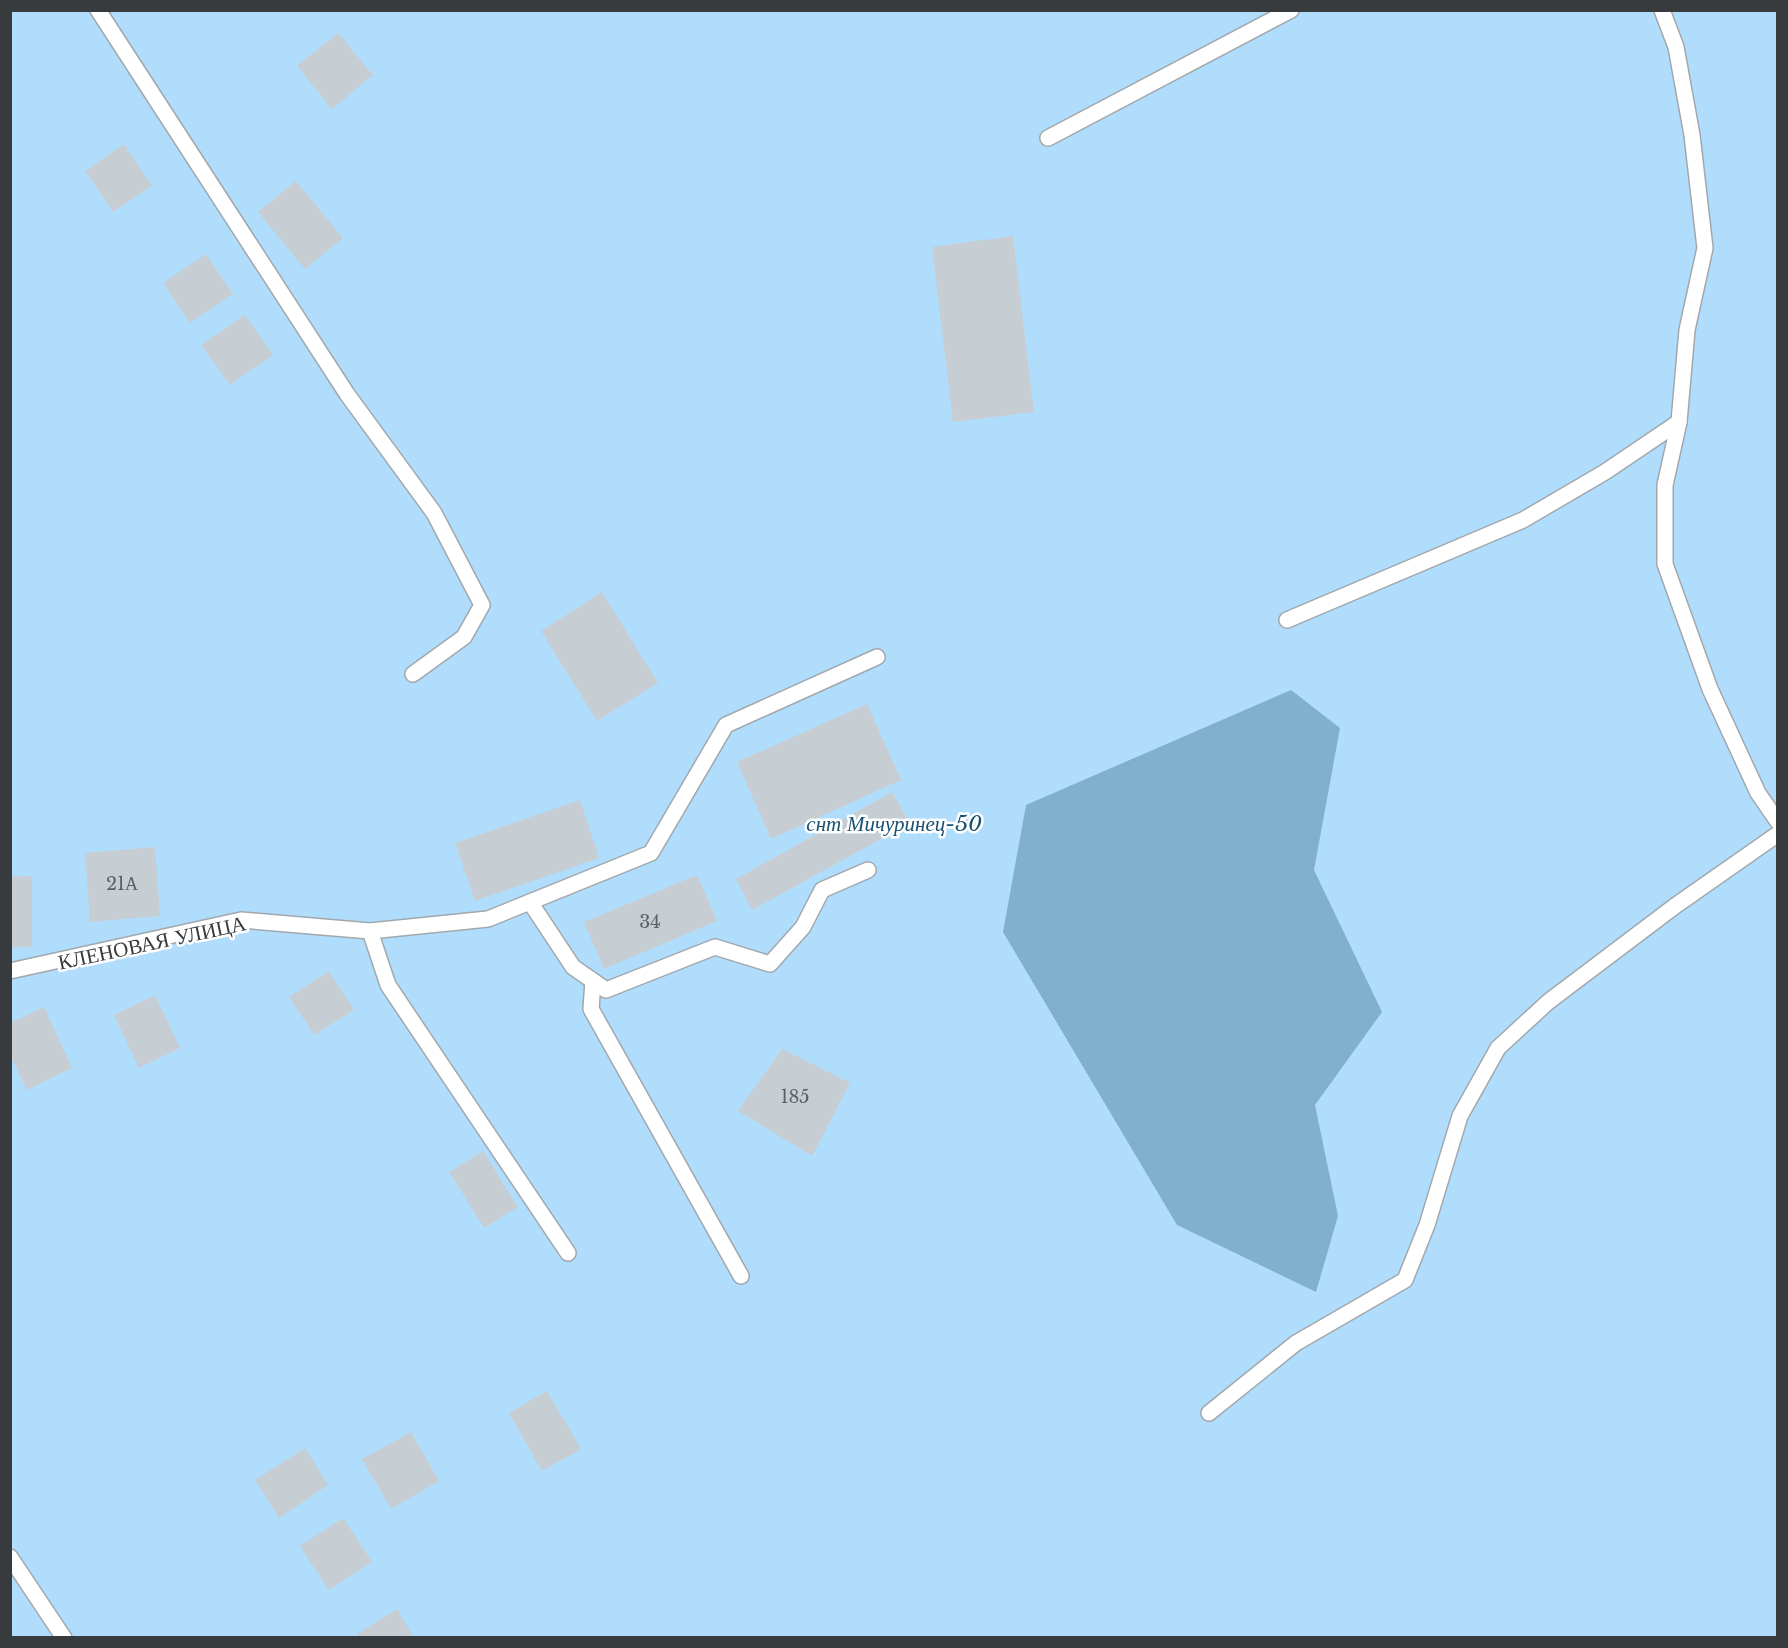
<svg xmlns="http://www.w3.org/2000/svg" width="1788" height="1648" viewBox="0 0 1788 1648" font-family="'Libre Baskerville',serif">
<style>
.green{fill:#b1ddfc}
.water{fill:#81afce}
.building{fill:#c7ced3}
.lines{fill:none;stroke-linecap:round;stroke-linejoin:round}
.lane-casing{stroke:#a1a8ad;stroke-width:18}
.lane{stroke:#fff;stroke-width:15}
.labels{text-anchor:middle;stroke-width:5;stroke-linejoin:round;paint-order:stroke}
.number-label{font-size:18px;fill:#5c6062}
.park-label{font-size:21px;font-style:italic;fill:#1a5070;stroke:#fff}
.street-label{font-size:21px;fill:#383b3d;stroke:#fff}
</style>
<rect width="100%" height="100%" fill="#edf5fa"/>
<rect class="green" x="11" y="11" width="1766" height="1626"/>
<path class="water" d="M1291,690L1340,728L1314,870L1382,1012L1315,1105L1338,1216L1316,1292L1177,1225L1003,932L1026,805Z"/>
<g class="building">
<path d="M338,33L373,75L332,109L297,66Z"/>
<path d="M124,144L152,186L113,212L85,171Z"/>
<path d="M296,181L343,238L305,269L258,212Z"/>
<path d="M1013,236L1034,412L953,422L932,247Z"/>
<path d="M206,254L233,294L190,323L163,283Z"/>
<path d="M245,315L273,355L230,385L201,345Z"/>
<path d="M602,592L658,683L597,721L541,631Z"/>
<path d="M867,704L901,780L771,839L737,762Z"/>
<path d="M892,792L910,823L752,910L736,879Z"/>
<path d="M580,800L599,858L475,901L455,843Z"/>
<path d="M155,847L160,916L90,922L85,853Z"/>
<path d="M697,875L717,921L604,969L584,922Z"/>
<path d="M32,876V947H10V877Z"/>
<path d="M329,971L354,1010L314,1035L289,997Z"/>
<path d="M155,995L180,1048L139,1068L114,1015Z"/>
<path d="M44,1007L72,1068L27,1090L10,1055V1023Z"/>
<path d="M782,1049L850,1083L812,1156L738,1111Z"/>
<path d="M483,1151L518,1207L484,1228L449,1172Z"/>
<path d="M547,1391L581,1449L542,1471L509,1413Z"/>
<path d="M411,1432L439,1481L391,1509L362,1459Z"/>
<path d="M305,1448L328,1485L279,1518L255,1480Z"/>
<path d="M343,1518L372,1562L329,1590L300,1546Z"/>
<path d="M397,1609L414,1638H360L357,1634Z"/>
</g>
<g class="lines">
<g class="lane-casing">
<g id="lane">
<path d="M98,10L347,394L434,513L482,605L464,637L413,674"/>
<path d="M1662,10L1676,47L1692,135L1705,248L1687,330L1679,422L1665,485V564L1710,689L1758,793L1778,822"/>
<path d="M1048,138L1291,10"/>
<path d="M1287,620L1523,520L1605,472L1679,422"/>
<path d="M530,902L573,967L606,990L715,947L770,964L803,927L822,890L868,870"/>
<path d="M370,931L388,985L568,1253"/>
<path d="M10,971L241,920L370,931L488,919L651,853L726,725L877,657"/>
<path d="M593,981L591,1009L741,1276"/>
<path d="M1209,1413L1296,1343L1405,1280L1427,1225L1460,1116L1498,1048L1548,1002L1675,906L1778,834"/>
<path d="M10,1557L64,1638"/>
</g>
</g>
<use href="#lane" class="lane"/>
</g>
<g class="labels">
<g class="number-label">
<text x="122" y="890">21А</text>
<text x="650" y="928">34</text>
<text x="795" y="1103">185</text>
</g>
<g class="park-label">
<text x="894" y="831">снт Мичуринец-50</text>
</g>
<g class="street-label">
<text transform="translate(152 943) rotate(-12)" y="7">КЛЕНОВАЯ УЛИЦА</text>
</g>
</g>
<rect width="1788" height="1648" fill="none" stroke="#383b3d" stroke-width="24"/>
</svg>
